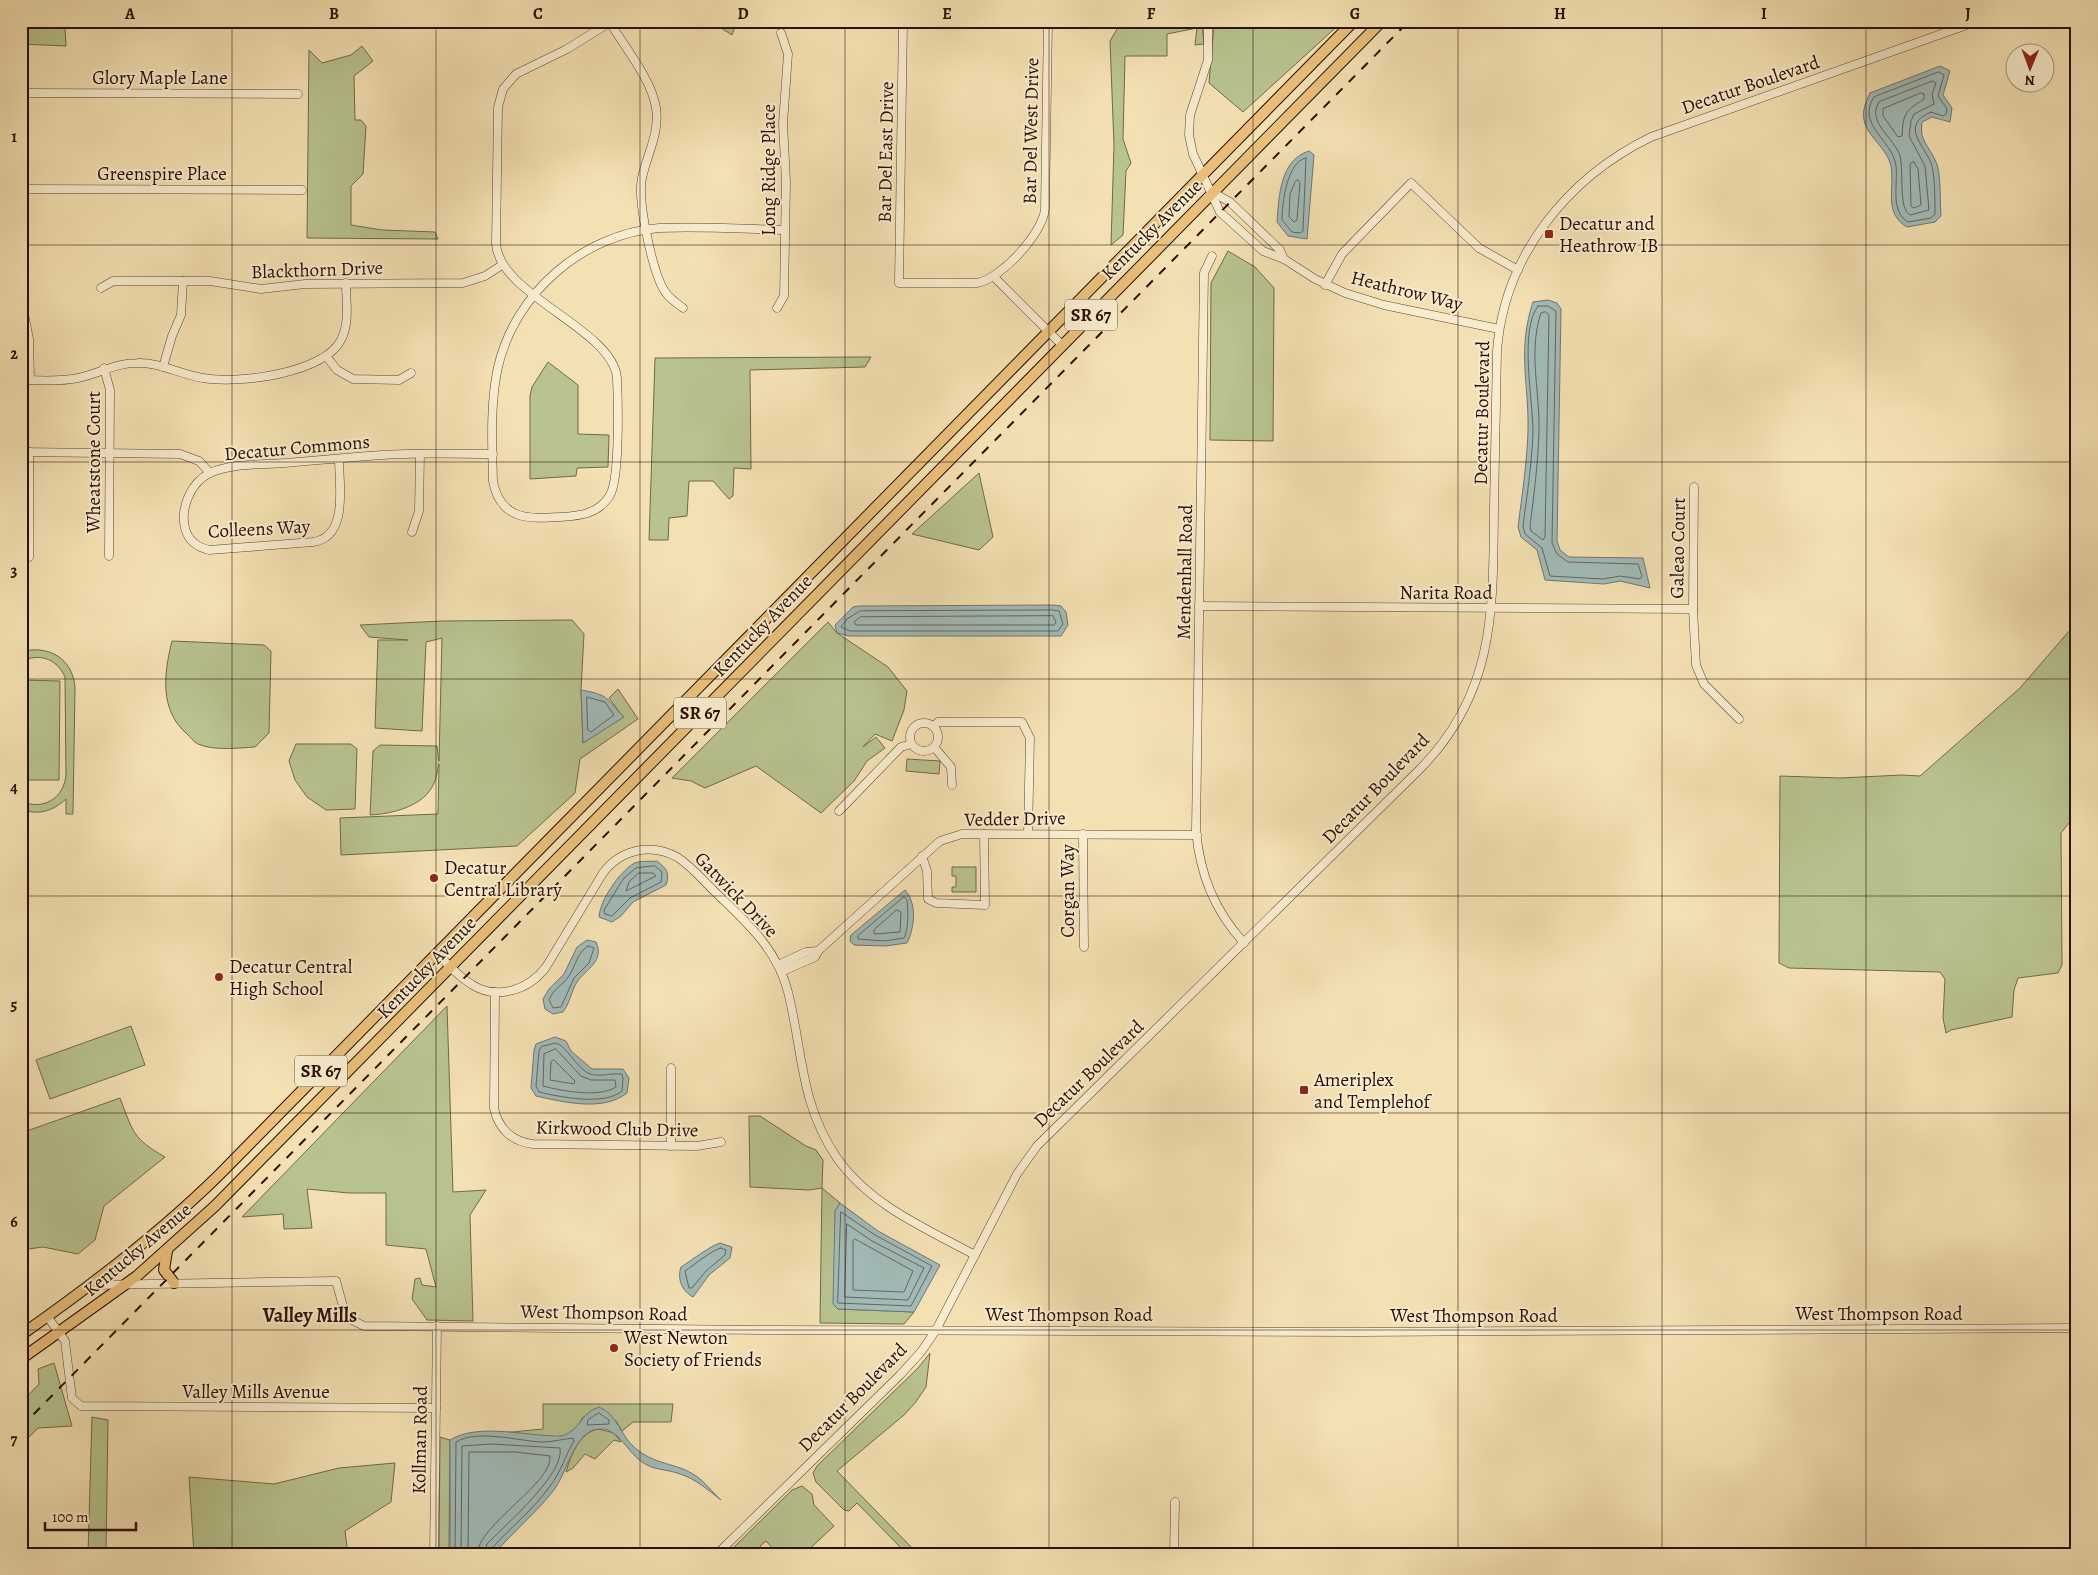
<svg xmlns="http://www.w3.org/2000/svg" width="2098" height="1575" viewBox="0 0 2098 1575" font-family="Alegreya,serif">
<style>
.green{fill:#b8c38f;stroke:#70694a}
.water{fill:#a1bbb8;stroke:#717670}
.lines{fill:none;stroke-linecap:round;stroke-linejoin:round}
.shore{stroke:#65655e;stroke-width:1}
.minor-casing{stroke:#5c4430;stroke-width:9}
.major-casing{stroke:#290f04;stroke-width:12}
.minor{stroke:#f8ecce;stroke-width:8}
.major{stroke:#eac07a;stroke-width:10}
.rail{stroke:#290f04;stroke-width:2;stroke-dasharray:9 9;stroke-linecap:butt}
.grid{fill:none;stroke:#290f04;stroke-width:1;stroke-opacity:0.55}
.poi-dot{fill:#8f2418;stroke:#f8ecce;stroke-width:2}
.labels{text-anchor:middle;stroke-width:4;stroke-linejoin:round;paint-order:stroke}
.shield{fill:#f8ecce;stroke:#675141;stroke-width:1}
.shield-label{font-size:18px;font-weight:bold;fill:#290f04}
.street-label{font-size:19px;fill:#290f04;stroke:#f8ecce}
.poi-label{font-size:19px;fill:#290f04;stroke:#f8ecce;text-anchor:start}
.neighbourhood-label{font-size:20px;font-weight:bold;fill:#290f04;stroke:#f8ecce}
.neatline{fill:none;stroke:#290f04;stroke-width:2}
.grid-label{font-size:16px;text-anchor:middle;font-weight:bold;fill:#290f04}
</style>
<rect width="100%" height="100%" fill="#f4e1b3"/>
<filter id="stains"><feTurbulence type="fractalNoise" baseFrequency=".004" numOctaves="4"/><feColorMatrix values="0 0 0 0 .2 0 0 0 0 .09 0 0 0 0 .02 0 0 0 .5 -.17"/></filter>
<radialGradient id="worn" r=".72"><stop offset=".6" stop-color="#630" stop-opacity="0"/><stop offset="1" stop-color="#630" stop-opacity=".3"/></radialGradient>
<g class="green">
<path d="M21,21H25L26,24L65,28L66,46L21,44Z"/>
<path d="M710,21H737L732,35Z"/>
<path d="M1117,21H1135L1136,25L1158,21L1202,22L1204,44L1195,45L1197,28L1167,34V56H1125L1123,139L1131,163L1126,171L1123,235L1111,245L1114,145L1110,41L1117,29Z"/>
<path d="M1271,21H1343L1243,112L1209,83L1214,23L1271,24Z"/>
<path d="M362,46L373,61L354,76L355,120H361L366,126L363,174L351,186V225L382,230L435,232L438,239L307,238L309,50L322,63L351,55Z"/>
<path d="M1228,251L1255,267L1274,288L1273,441L1210,440L1211,283Z"/>
<path d="M871,357L865,367L750,370L751,469L734,468L733,496L729,499L713,481H689L687,516L669,518L668,540H649L655,358Z"/>
<path d="M548,362L578,385V434L609,435L608,467L577,468L576,476L530,479V396L532,387Z"/>
<path d="M979,473L993,537L979,550L912,534Z"/>
<path d="M572,620L584,634L581,690L583,743L623,717L609,698L618,689L638,719L580,759L575,793L517,846L341,855L340,818L438,814L439,764C437,770 437,777 434,783C425,806 392,814 370,815L373,751L380,745L437,746L439,761L442,638L426,642L422,731L375,728L378,640H408L369,637L360,625L442,621Z"/>
<path d="M828,622L837,633L888,667L907,691L904,710L892,741L875,734L863,747L876,737L885,748L867,761L854,781L821,813L756,766L705,788L691,781L672,778Z"/>
<path d="M2077,622V816L2073,818L2061,833L2062,965L2058,973L2018,978L2014,990L2012,1017L1951,1030L1946,1033L1943,1018L1945,979L1940,972L1789,968L1779,963L1780,776L1840,778L1902,775L1920,776L2020,688Z"/>
<path d="M172,641L264,645L271,651L269,733L255,747C238,748 214,751 198,744C194,742 190,737 187,734C159,710 164,673 172,641Z"/>
<path d="M31,650C55,648 73,663 75,687L73,814H66V799C53,811 38,816 21,809V801C42,811 64,799 66,775L65,677C57,659 39,652 21,662V653Z"/>
<path d="M21,680L60,681L59,780H21Z"/>
<path d="M296,744H351L357,749L355,809L326,810L307,797L295,780L289,761Z"/>
<path d="M907,759L940,761L939,774L906,771Z"/>
<path d="M952,867H976V892H952V887H956V876H952Z"/>
<path d="M447,1006L453,1192L486,1190L470,1215L473,1321L427,1320L412,1299L415,1279L420,1278L422,1285L436,1287L426,1249L386,1245V1193H349L307,1189L312,1228L284,1229L283,1214L242,1217Z"/>
<path d="M131,1026L145,1065L50,1099L36,1060Z"/>
<path d="M120,1098C133,1132 133,1139 165,1157L104,1206L95,1240L78,1254L43,1247L21,1250V1133Z"/>
<path d="M749,1116H760L806,1146L816,1150L823,1160L822,1188L840,1203L835,1211L838,1309L914,1312L904,1324L820,1323L822,1188L809,1190L750,1187Z"/>
<path d="M930,1353L926,1387L915,1403L904,1415L837,1471L918,1554H907L857,1503L849,1511L844,1510L816,1482L813,1473L817,1466L918,1368Z"/>
<path d="M54,1363L72,1426L38,1428L21,1445V1403L39,1384L38,1369Z"/>
<path d="M543,1404H673L671,1422H633L622,1431L616,1421L583,1417C580,1422 576,1430 571,1433C552,1443 522,1435 502,1433L543,1429Z"/>
<path d="M92,1417L108,1420L106,1554H88Z"/>
<path d="M598,1429L614,1433L621,1442L614,1440L595,1459L585,1454L573,1468L566,1472C571,1455 579,1433 598,1429Z"/>
<path d="M440,1437L450,1440L449,1554H439Z"/>
<path d="M395,1463L391,1502L345,1531L348,1554H194L189,1477L274,1484L339,1468Z"/>
<path d="M802,1486L812,1494L814,1505L834,1526L804,1554H778L766,1541L760,1546L764,1552L758,1549L753,1554H727L792,1490Z"/>
</g>
<g class="water">
<path d="M1940,66L1950,71L1943,95L1952,108L1950,122L1932,117L1922,122C1919,142 1929,145 1936,162C1941,172 1940,202 1941,216L1935,222L1907,227C1883,213 1895,189 1891,166C1888,149 1866,135 1864,120C1862,110 1866,102 1870,93Z"/>
<path d="M1309,151L1314,155L1307,239L1288,236L1277,222C1279,196 1280,160 1309,151Z"/>
<path d="M1548,300L1557,303L1561,309L1557,541L1560,550L1569,557L1643,558L1650,588L1620,581L1604,584L1545,580L1537,550L1521,537L1518,527C1522,495 1527,463 1528,431C1529,382 1517,351 1533,302Z"/>
<path d="M1053,605L1061,606L1066,612L1068,625L1061,636H849L837,633L835,625L853,607L859,606Z"/>
<path d="M581,690C610,695 605,698 624,717L583,743Z"/>
<path d="M657,861C667,869 670,873 666,885L633,902L621,916L612,922L599,917C600,900 619,873 633,864C639,860 650,862 657,861Z"/>
<path d="M905,890C917,903 915,927 907,943L885,946L854,945L850,941L851,935Z"/>
<path d="M587,940L596,942C605,961 586,969 577,982C571,992 570,1003 563,1012L553,1014L545,1009L543,999L549,989L564,974L577,947Z"/>
<path d="M555,1037L566,1041L571,1051L592,1069H623L629,1078L627,1093C603,1112 563,1102 536,1096L531,1088L534,1050L536,1044Z"/>
<path d="M840,1203L878,1231L940,1265L914,1312L838,1309L833,1304L835,1211Z"/>
<path d="M720,1243L732,1247L730,1258L709,1275L693,1297C682,1291 677,1279 681,1267C692,1260 710,1246 720,1243Z"/>
<path d="M599,1407C618,1415 620,1435 634,1447C655,1466 676,1462 696,1476C705,1482 713,1493 721,1500C708,1490 696,1479 680,1474C670,1470 656,1470 647,1465C630,1457 621,1432 604,1429C599,1429 593,1429 589,1432C571,1444 567,1472 554,1490C536,1513 513,1532 494,1554H450V1440C479,1422 529,1437 562,1436C582,1429 580,1413 599,1407Z"/>
</g>
<g class="lines">
<g class="shore">
<path d="M1939,72L1944,75L1938,96L1947,109L1946,114L1943,116L1931,112C1900,125 1923,144 1931,163C1935,173 1935,201 1935,214L1931,218L1908,222C1888,210 1900,179 1895,161C1888,138 1857,123 1874,97Z"/>
<path d="M1933,81L1936,83L1932,94L1934,104L1914,114L1911,121L1909,136L1925,166L1929,210L1910,215C1898,209 1904,170 1900,156C1894,137 1866,122 1879,102Z"/>
<path d="M1921,93L1924,94V99C1906,111 1903,112 1902,136L1898,137L1883,116V109Z"/>
<path d="M1306,158L1303,231L1300,233L1292,232L1282,220C1282,204 1287,161 1306,158Z"/>
<path d="M1914,162L1918,169L1921,205L1914,208L1911,206L1910,164Z"/>
<path d="M1298,180L1300,183L1297,220L1294,222L1289,217L1290,194L1295,182Z"/>
<path d="M1538,306H1548L1556,311L1552,543L1557,554L1568,562L1638,564L1642,576L1640,579L1620,576L1603,579L1550,576L1542,548L1525,534L1523,526C1527,495 1532,463 1533,431C1533,401 1519,330 1538,306Z"/>
<path d="M1546,312L1549,315L1545,537L1543,540L1531,531L1530,526C1534,495 1538,463 1539,431C1540,392 1528,351 1541,313Z"/>
<path d="M1053,610L1059,611L1063,624L1058,631H850L841,627L847,619L860,611Z"/>
<path d="M1053,616L1056,622L1054,625H856L854,622L860,617Z"/>
<path d="M587,697L605,702L614,715L591,732L588,730Z"/>
<path d="M655,866L662,872L661,882L630,898L612,916L605,914L604,910L624,878L636,868Z"/>
<path d="M639,873H653L656,876L626,891L629,882Z"/>
<path d="M904,897L907,900C908,912 909,927 904,938L884,941L858,939V936Z"/>
<path d="M897,910L901,912L900,932L874,934V930Z"/>
<path d="M588,946L594,948L589,963L574,978L561,1007L553,1008L549,1000C553,989 563,985 569,976C576,965 577,953 588,946Z"/>
<path d="M556,1043C567,1046 577,1069 590,1074C599,1077 612,1073 622,1074L623,1079L622,1091C604,1106 560,1097 539,1092L536,1086L539,1051L541,1047Z"/>
<path d="M556,1049L581,1076L591,1080H615L616,1087C599,1098 562,1091 543,1086L544,1054Z"/>
<path d="M554,1060L575,1081L574,1084L550,1080L551,1062Z"/>
<path d="M841,1212L875,1235L932,1266L911,1306L838,1303Z"/>
<path d="M847,1224L872,1241L924,1268L908,1300L845,1297Z"/>
<path d="M855,1239L913,1271L904,1292L853,1290V1241Z"/>
<path d="M721,1248L726,1250L725,1255L706,1271L692,1288H689L685,1271C694,1265 712,1250 721,1248Z"/>
<path d="M599,1413L609,1420V1424L587,1425L588,1420Z"/>
<path d="M455,1554L456,1442C477,1429 518,1441 542,1442C553,1442 563,1439 573,1438L574,1441C565,1456 561,1472 550,1486C534,1509 511,1527 492,1548L490,1554"/>
<path d="M461,1554L462,1446L492,1444L560,1448C565,1474 505,1525 487,1544L484,1554"/>
<path d="M468,1554L469,1452H515L550,1456C554,1482 478,1525 477,1554"/>
</g>
<g class="minor-casing">
<g id="minor">
<path d="M609,21C624,46 652,80 656,108C660,133 647,154 642,178C637,200 653,276 666,293C670,299 678,304 683,308"/>
<path d="M612,21L567,49L516,74L503,89L498,107L496,243C498,295 613,329 617,378C618,400 620,478 610,495C599,514 580,516 560,517C528,519 500,520 493,481C492,444 490,403 498,367C515,293 583,234 659,228C700,226 743,229 784,230"/>
<path d="M903,21L899,283H977C1001,279 1043,233 1045,209L1048,21"/>
<path d="M1208,21V60L1190,115L1189,135L1193,154L1220,212L1263,251L1284,259L1315,279L1345,293L1384,305L1499,329"/>
<path d="M21,93L298,94"/>
<path d="M21,189L302,190"/>
<path d="M1212,192L1230,202L1280,250L1284,259"/>
<path d="M1212,256L1204,273L1196,831C1200,874 1214,910 1244,943"/>
<path d="M994,277L1062,345"/>
<path d="M1325,285L1342,254L1411,183L1479,248L1518,270"/>
<path d="M101,288L113,281H210L261,289L305,284L463,283L485,276L502,265"/>
<path d="M21,298L29,339L30,380"/>
<path d="M777,308L784,296L786,182L783,123L788,54L781,33"/>
<path d="M326,356L337,370L353,379L399,380L411,373"/>
<path d="M163,367L172,336L181,315L183,281"/>
<path d="M104,368L110,390L109,556"/>
<path d="M21,380C40,380 60,382 78,378C99,374 114,363 137,363C160,362 181,375 203,378C238,384 323,374 341,340C350,323 346,301 346,283"/>
<path d="M21,452L180,454L199,461L210,473"/>
<path d="M339,459C339,485 349,537 313,542L209,550C197,547 188,540 185,528C180,508 191,482 210,473C231,463 262,465 285,463C325,460 366,455 406,454C435,453 464,454 493,454"/>
<path d="M1694,487L1693,609L1696,665L1704,684L1739,719"/>
<path d="M412,532L419,511L420,454"/>
<path d="M29,557V452"/>
<path d="M1199,606L1693,609"/>
<circle cx="924" cy="737" r="14"/>
<path d="M934,726L938,722H1022L1030,738L1028,834"/>
<path d="M934,747L951,767L952,785"/>
<path d="M839,811L901,747L911,744"/>
<path d="M1083,834L1084,947"/>
<path d="M922,856L927,871L928,899L936,903L985,905L984,834"/>
<path d="M437,953C447,964 458,976 471,984C496,1001 529,990 546,967L603,873C621,849 651,843 677,857C691,866 702,879 713,890C745,921 777,948 788,992C803,1052 800,1104 837,1158C870,1205 925,1228 975,1255"/>
<path d="M778,965L806,952L818,951"/>
<path d="M781,972L815,957L818,951L940,841L962,834L1197,835"/>
<path d="M495,992L494,1108C498,1128 512,1142 533,1144L697,1146L721,1142"/>
<path d="M671,1068V1146"/>
<path d="M92,1285L336,1281L346,1317L364,1326L770,1330L1358,1332L2077,1328"/>
<path d="M47,1316L65,1341L72,1398L81,1406L436,1408"/>
<path d="M434,1554L437,1326"/>
<path d="M717,1554L900,1375L921,1352L936,1330L1017,1174L1037,1146L1419,770C1496,693 1493,609 1494,508C1495,456 1496,403 1497,351C1504,256 1567,178 1651,137L1978,21"/>
<path d="M1174,1554L1175,1502"/>
</g>
</g>
<g class="major-casing">
<g id="major">
<path d="M167,1251L164,1270L174,1283"/>
<path d="M21,1335C91,1286 158,1235 219,1175L1354,21"/>
<path d="M21,1359L137,1276L215,1206L1382,21"/>
</g>
</g>
<use href="#minor" class="minor"/>
<use href="#major" class="major"/>
<path class="rail" d="M21,1427L1409,21"/>
</g>
<path class="grid" d="M232,21V1554M436,21V1554M640,21V1554M845,21V1554M1049,21V1554M1253,21V1554M1458,21V1554M1662,21V1554M1866,21V1554M21,245H2077M21,462H2077M21,679H2077M21,896H2077M21,1113H2077M21,1330H2077"/>
<g class="poi-dot">
<rect x="1544" y="229" width="10" height="10" rx="2.5"/>
<circle cx="434" cy="878" r="5"/>
<circle cx="219" cy="977" r="5"/>
<rect x="1299" y="1085" width="10" height="10" rx="2.5"/>
<circle cx="614" cy="1348" r="5"/>
</g>
<g class="labels">
<g class="shield">
<rect x="1065" y="299.5" width="52" height="31" rx="4"/>
<rect x="674" y="697.5" width="52" height="31" rx="4"/>
<rect x="295" y="1055.5" width="52" height="31" rx="4"/>
</g>
<g class="shield-label">
<text x="1091" y="321">SR 67</text>
<text x="700" y="719">SR 67</text>
<text x="321" y="1077">SR 67</text>
</g>
<g class="street-label">
<text x="160" y="84">Glory Maple Lane</text>
<text transform="translate(1750 84) rotate(-19)" y="7">Decatur Boulevard</text>
<text transform="translate(1030 131) rotate(-89)" y="7">Bar Del West Drive</text>
<text transform="translate(885 152) rotate(-89)" y="7">Bar Del East Drive</text>
<text transform="translate(768 170) rotate(-90)" y="7">Long Ridge Place</text>
<text x="162" y="180">Greenspire Place</text>
<text transform="translate(1151 229) rotate(-45)" y="7">Kentucky Avenue</text>
<text transform="translate(317 269) rotate(-2)" y="7">Blackthorn Drive</text>
<text transform="translate(1407 290) rotate(14)" y="7">Heathrow Way</text>
<text transform="translate(1481 413) rotate(-89)" y="7">Decatur Boulevard</text>
<text transform="translate(297 447) rotate(-5)" y="7">Decatur Commons</text>
<text transform="translate(93 462) rotate(-90)" y="7">Wheatstone Court</text>
<text transform="translate(259 528) rotate(-3)" y="7">Colleens Way</text>
<text transform="translate(1677 548) rotate(-89)" y="7">Galeao Court</text>
<text transform="translate(1184 572) rotate(-89)" y="7">Mendenhall Road</text>
<text x="1446" y="599">Narita Road</text>
<text transform="translate(762 625) rotate(-46)" y="7">Kentucky Avenue</text>
<text transform="translate(1375 788) rotate(-46)" y="7">Decatur Boulevard</text>
<text transform="translate(1015 818) rotate(-1)" y="7">Vedder Drive</text>
<text transform="translate(1067 891) rotate(-90)" y="7">Corgan Way</text>
<text transform="translate(737 894) rotate(46)" y="7">Gatwick Drive</text>
<text transform="translate(426 967) rotate(-46)" y="7">Kentucky Avenue</text>
<text transform="translate(1088 1073) rotate(-44)" y="7">Decatur Boulevard</text>
<text transform="translate(617 1128) rotate(1)" y="7">Kirkwood Club Drive</text>
<text transform="translate(137 1249) rotate(-40)" y="7">Kentucky Avenue</text>
<text transform="translate(604 1312) rotate(1)" y="7">West Thompson Road</text>
<text x="1879" y="1320">West Thompson Road</text>
<text x="1069" y="1321">West Thompson Road</text>
<text x="1474" y="1322">West Thompson Road</text>
<text x="256" y="1398">Valley Mills Avenue</text>
<text transform="translate(852 1397) rotate(-45)" y="7">Decatur Boulevard</text>
<text transform="translate(419 1440) rotate(-89)" y="7">Kollman Road</text>
</g>
<g class="poi-label">
<text x="1559" y="230">Decatur and<tspan x="1559" dy="22">Heathrow IB</tspan></text>
<text x="444" y="874">Decatur<tspan x="444" dy="22">Central Library</tspan></text>
<text x="229" y="973">Decatur Central<tspan x="229" dy="22">High School</tspan></text>
<text x="1314" y="1086">Ameriplex<tspan x="1314" dy="22">and Templehof</tspan></text>
<text x="624" y="1344">West Newton<tspan x="624" dy="22">Society of Friends</tspan></text>
</g>
<g class="neighbourhood-label">
<text x="310" y="1322">Valley Mills</text>
</g>
</g>
<rect width="2098" height="1575" fill="none" stroke="#f4e1b3" stroke-width="55"/>
<g transform="translate(2030 68) rotate(181)"><circle r="24" fill="#f8ecce" stroke="#a5947d"/>
<path d="M0-4L9 19L0 12L-9 19Z" fill="#8f2418"/>
<text y="-8" font-size="14" font-weight="bold" text-anchor="middle" fill="#290f04">N</text>
</g>
<path d="M45 1522v8h91v-8" fill="none" stroke="#290f04" stroke-width="2.5"/>
<text x="52" y="1522" font-size="15" fill="#290f04" stroke="#f8ecce" stroke-width="4" paint-order="stroke">100 m</text>
<rect x="28" y="28" width="2042" height="1520" class="neatline"/>
<g class="grid-label">
<text x="130" y="19">A</text>
<text x="334" y="19">B</text>
<text x="538" y="19">C</text>
<text x="743" y="19">D</text>
<text x="947" y="19">E</text>
<text x="1151" y="19">F</text>
<text x="1355" y="19">G</text>
<text x="1560" y="19">H</text>
<text x="1764" y="19">I</text>
<text x="1968" y="19">J</text>
<text x="14" y="142">1</text>
<text x="14" y="359">2</text>
<text x="14" y="576">3</text>
<text x="14" y="793">4</text>
<text x="14" y="1010">5</text>
<text x="14" y="1227">6</text>
<text x="14" y="1445">7</text>
</g>
<rect width="100%" height="100%" filter="url(#stains)"/>
<rect width="100%" height="100%" fill="url(#worn)"/>
</svg>
